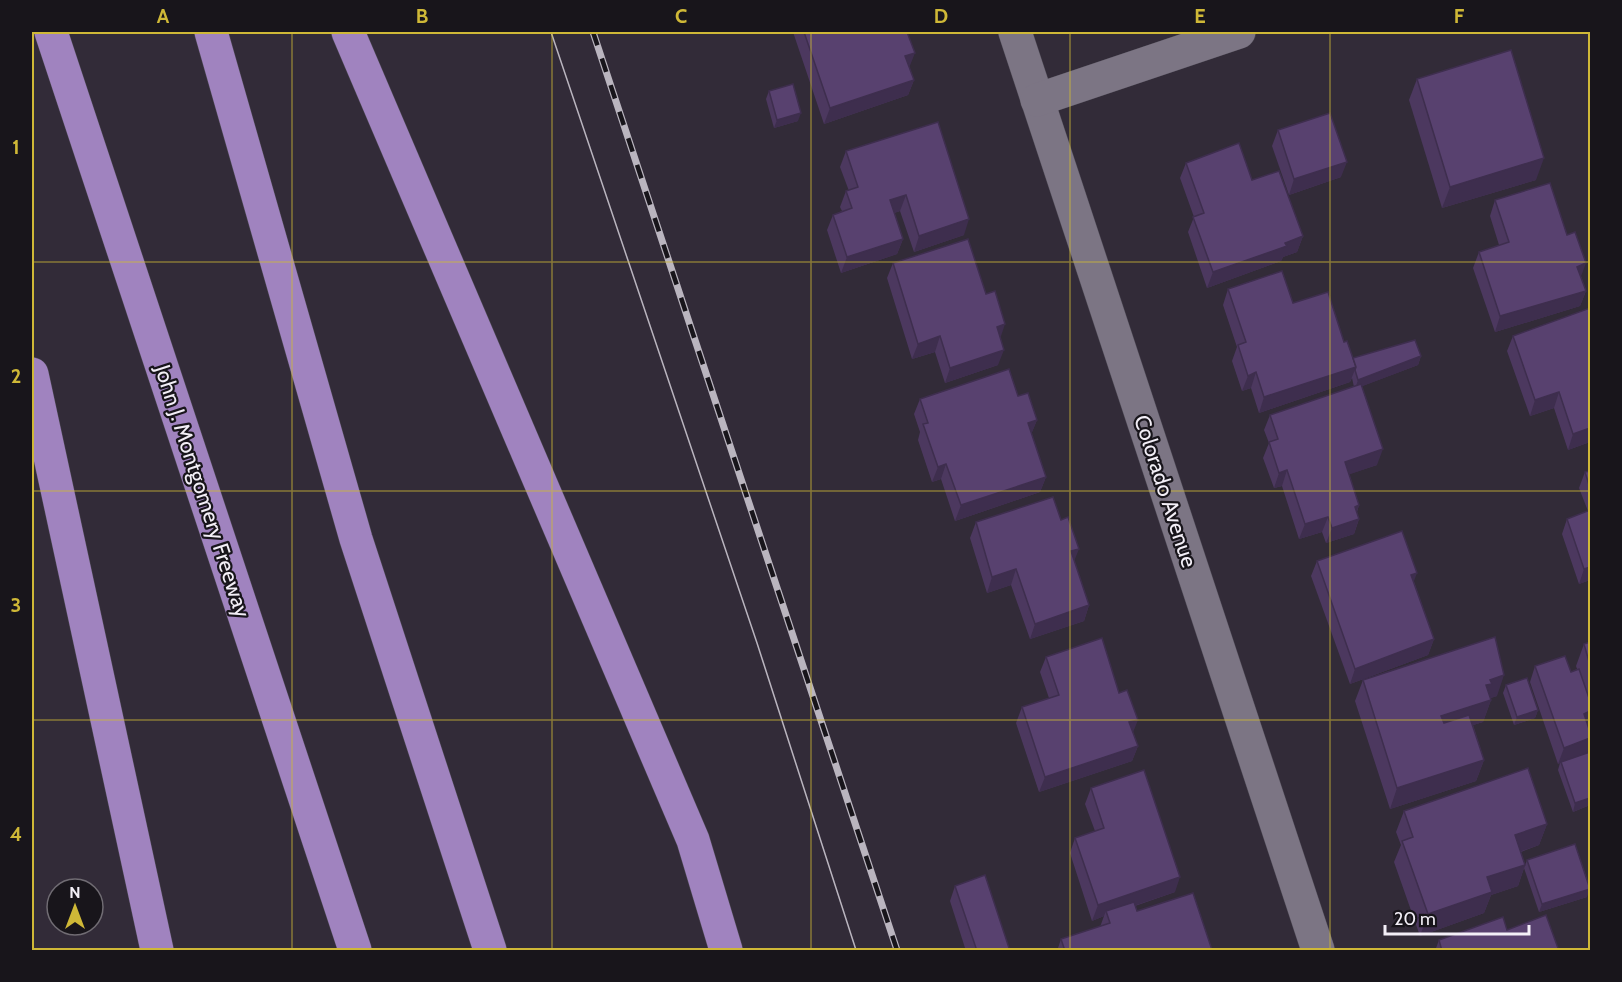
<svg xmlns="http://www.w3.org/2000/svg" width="1622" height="982" viewBox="0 0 1622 982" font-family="Cabin,sans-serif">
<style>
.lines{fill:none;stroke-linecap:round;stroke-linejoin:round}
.street-casing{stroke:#4d4954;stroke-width:34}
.highway-casing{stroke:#4d4954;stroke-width:34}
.street{stroke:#7c7584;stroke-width:33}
.highway{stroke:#a083bf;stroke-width:33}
.tram{stroke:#bab5bf;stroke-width:1.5}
.rail-casing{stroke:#bab5bf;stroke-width:7}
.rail{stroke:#18151b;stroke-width:4.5;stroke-dasharray:14;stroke-linecap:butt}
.wall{fill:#4c385f}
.shaded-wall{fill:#3e2e4e}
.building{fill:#58416f;stroke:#3e2e4e;stroke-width:1.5}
.grid{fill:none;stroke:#cfb837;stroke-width:1.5;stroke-opacity:0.55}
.labels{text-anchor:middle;stroke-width:4.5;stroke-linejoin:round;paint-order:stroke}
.street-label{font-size:22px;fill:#f3eff7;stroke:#18151b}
.neatline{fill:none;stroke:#cfb837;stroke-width:2}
.grid-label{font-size:20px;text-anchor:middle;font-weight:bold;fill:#cfb837}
</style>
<rect width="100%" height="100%" fill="#322b38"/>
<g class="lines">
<g class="street-casing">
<g id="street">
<path d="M1015,32L1318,950"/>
<path d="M1037,100L1239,32"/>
</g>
</g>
<g class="highway-casing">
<g id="highway">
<path d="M51,32L355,950"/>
<path d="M211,32L356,539L490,950"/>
<path d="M348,32L693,840L726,950"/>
<path d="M32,374L157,950"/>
</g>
</g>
<use href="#street" class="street"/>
<use href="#highway" class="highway"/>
<path class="tram" d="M551,32L757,643L856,950"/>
<g class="rail-casing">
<path id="rail" d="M593,32L897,950"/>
</g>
<use href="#rail" class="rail"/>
</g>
<g class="wall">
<path d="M793,32H907L909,67L914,80L908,95L824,124Z"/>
<path d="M1417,79L1536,180L1442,208L1409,100Z"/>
<path d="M769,91L798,121L774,128L766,99Z"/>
<path d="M1278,130L1341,177L1289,195L1272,146Z"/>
<path d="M846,151L964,235L914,252L900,211L894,213L903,239L897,254L841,273L827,230L833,215L842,211L840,207L846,191H849L840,167Z"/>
<path d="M1186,163L1252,180L1303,236L1297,252L1283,257L1281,261L1207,288L1188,232L1194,217L1180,178Z"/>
<path d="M1495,200L1567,235L1586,291L1580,306L1495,332L1473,268L1479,252L1499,245L1490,216Z"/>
<path d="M893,263L1000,338L998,365L945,383L935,352L912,359L887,278Z"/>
<path d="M1228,289L1293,303L1344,342L1353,358L1421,356L1418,365L1362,386L1377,465L1349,474L1359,505L1357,512L1359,519L1354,534L1326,543L1322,532L1299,539L1282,486L1274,488L1263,458L1269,443L1264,430L1270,415L1354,387L1352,378L1350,382L1259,413L1251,388L1242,391L1232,361L1237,347L1223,305Z"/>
<path d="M1590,308V442L1568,450L1554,408L1530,416L1507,351L1513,336Z"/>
<path d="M1018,396L1037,420L1031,434L1046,477L1040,492L955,521L941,479L932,482L918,440L920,432L914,414L920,399Z"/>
<path d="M1590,471V580L1579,584L1562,534L1567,519L1588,511L1579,488L1585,472Z"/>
<path d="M976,522L1074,560L1089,605L1084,621L1030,639L1011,585L987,593L970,538Z"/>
<path d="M1317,561L1414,582L1434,639L1428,655L1350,684L1311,576Z"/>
<path d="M1590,642V719L1588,725L1590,743L1587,753L1590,752V805L1573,812L1558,770L1560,763L1558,764L1530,682L1535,666L1571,672L1577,669L1576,666L1584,644Z"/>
<path d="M1046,657L1119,693L1138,746L1132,761L1039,792L1016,723L1022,707L1049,698L1040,672Z"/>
<path d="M1363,680L1497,696L1490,698L1491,700L1483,722L1473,725L1484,760L1476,781L1390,809L1355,701Z"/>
<path d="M1506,685L1538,710L1535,718L1514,725L1503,693Z"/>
<path d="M1091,788L1175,892L1135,906L1137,911L1212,951H1057L1061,939L1100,927L1104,916L1092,921L1070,853L1075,838L1095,831L1085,804Z"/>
<path d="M1404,811L1547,824L1539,845L1521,852L1525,865L1518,886L1491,895L1484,913L1420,936L1394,862L1401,845L1396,832Z"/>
<path d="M1527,860L1587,897L1539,912L1524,868Z"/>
<path d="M955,886L1010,951H966L950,901Z"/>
<path d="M1439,940L1442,951H1435Z"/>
</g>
<g class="shaded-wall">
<path d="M915,53L909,68L905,56Z"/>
<path d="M914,80L908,95L824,124L830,108Z"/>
<path d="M801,113L798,121L774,128L777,120Z"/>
<path d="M1544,158L1536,180L1442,208L1450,187Z"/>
<path d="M1347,162L1341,177L1289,195L1294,179Z"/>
<path d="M906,195L900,211L885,216L890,200Z"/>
<path d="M969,219L964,235L914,252L919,236Z"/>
<path d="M1303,236L1297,252L1283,257L1281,261L1207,288L1213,272Z"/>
<path d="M903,239L897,254L841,273L847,257Z"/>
<path d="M1586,263L1580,279L1577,267Z"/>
<path d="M1586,291L1580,306L1495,332L1500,316Z"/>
<path d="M1005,324L1000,339L997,327Z"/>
<path d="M940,336L935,352L912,359L918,344Z"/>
<path d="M1004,350L998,365L945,383L950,368Z"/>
<path d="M1421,356L1418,365L1355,389L1358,380Z"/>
<path d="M1356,367L1350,382L1259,413L1264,397Z"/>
<path d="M1256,372L1251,388L1242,391L1248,376Z"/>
<path d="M1559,392L1554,408L1530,416L1535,400Z"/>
<path d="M1037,420L1031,435L1028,423Z"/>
<path d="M1590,428V442L1568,450L1573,434Z"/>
<path d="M1383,449L1377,465L1339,478L1345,462Z"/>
<path d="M946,464L941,479L932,482L938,467Z"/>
<path d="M1287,470L1282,486L1274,488L1279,473Z"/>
<path d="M1046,477L1040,492L955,521L961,505Z"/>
<path d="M1359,505L1354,521L1359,519L1354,534L1326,543L1332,528L1355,507Z"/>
<path d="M1328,517L1322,532L1299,539L1305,524Z"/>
<path d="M1079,549L1073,564L1071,551Z"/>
<path d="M1590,567V580L1579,584L1584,569Z"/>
<path d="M1016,569L1011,585L987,593L992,577Z"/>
<path d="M1417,573L1411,589V575Z"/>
<path d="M1089,605L1084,621L1030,639L1035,624Z"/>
<path d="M1434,639L1428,655L1350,684L1355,669Z"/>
<path d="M1504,675L1497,696L1486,700H1491L1483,722L1434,737L1441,716L1486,685L1490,680Z"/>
<path d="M1538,710L1535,718L1514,725L1517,717Z"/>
<path d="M1590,711V719L1588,726L1584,714Z"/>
<path d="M1138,720L1132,735L1129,722Z"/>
<path d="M1590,738V743L1587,753L1558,764L1564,748Z"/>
<path d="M1138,746L1132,761L1039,792L1045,777Z"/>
<path d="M1484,760L1476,781L1390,809L1397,788Z"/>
<path d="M1590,798V805L1573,812L1575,803Z"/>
<path d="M1547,824L1539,845L1507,856L1515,835Z"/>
<path d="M1525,865L1518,886L1491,895L1484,913L1420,936L1428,914L1487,877Z"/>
<path d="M1180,877L1175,892L1107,915L1106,911L1104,916L1092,921L1098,905Z"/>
<path d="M1590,889L1587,897L1539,912L1542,904Z"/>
</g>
<g class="building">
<path d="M804,32H907L915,53L905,56L914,80L830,108Z"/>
<path d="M1511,50L1544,158L1450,187L1417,79Z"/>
<path d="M793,84L801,113L777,120L769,91Z"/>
<path d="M1330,113L1347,162L1294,179L1278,130Z"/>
<path d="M938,122L969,219L919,236L906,195L890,200L903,239L847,257L833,215L852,208L846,191L858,187L846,151Z"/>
<path d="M1239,143L1252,180L1279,171L1303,236L1285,243L1287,246L1213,272L1193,217L1204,213L1186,163Z"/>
<path d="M1550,183L1567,235L1575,232L1586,263L1577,267L1586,291L1500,316L1479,252L1509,242L1495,200Z"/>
<path d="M968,239L986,294L995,291L1005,324L997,327L1004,350L950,368L940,336L918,344L893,263Z"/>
<path d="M1282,271L1293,303L1328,292L1344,342L1347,341L1356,367L1264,397L1256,372L1248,376L1238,345L1246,342L1228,289Z"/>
<path d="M1590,308V428L1573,434L1559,392L1535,400L1513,336Z"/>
<path d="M1415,340L1421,356L1358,380L1355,370L1356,367L1353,358Z"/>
<path d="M1009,369L1018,396L1028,393L1037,420L1028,423L1046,477L961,505L946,464L938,467L923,424L928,423L920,399Z"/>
<path d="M1361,384L1383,449L1345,462L1359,505L1355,507L1359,519L1332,528L1328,517L1305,524L1287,470L1279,473L1269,442L1278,439L1270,415Z"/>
<path d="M1590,471V488L1585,472Z"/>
<path d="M1053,497L1061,520L1068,517L1079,549L1071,551L1089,605L1035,624L1016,569L992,577L976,522Z"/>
<path d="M1590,510V567L1584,569L1567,519Z"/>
<path d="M1402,531L1417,573L1411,575L1434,639L1355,669L1317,561Z"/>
<path d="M1495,637L1504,675L1490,680L1492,684L1486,685L1491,700L1441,716L1444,723L1469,715L1484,760L1397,788L1363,680Z"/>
<path d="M1102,638L1119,693L1127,690L1138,720L1129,722L1138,746L1045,777L1022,707L1059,695L1046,657Z"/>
<path d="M1590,642V665L1584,644Z"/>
<path d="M1565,656L1571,672L1579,669L1590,701V711L1584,714L1590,732V738L1564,748L1535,666Z"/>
<path d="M1527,678L1538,710L1517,717L1506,685Z"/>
<path d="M1590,752V798L1575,803L1561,762Z"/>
<path d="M1528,768L1547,824L1515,835L1525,865L1487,877L1492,892L1428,914L1402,841L1413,837L1404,811Z"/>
<path d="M1144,770L1180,877L1098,905L1075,838L1104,828L1091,788Z"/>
<path d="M1575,844L1590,889L1542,904L1527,860Z"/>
<path d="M985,875L1010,951H977L955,886Z"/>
<path d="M1193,893L1212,950L1065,951L1061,939L1110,923L1106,911L1134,902L1137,911Z"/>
<path d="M1546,915L1559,951H1442L1439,940L1503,917L1507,930Z"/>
</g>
<path class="grid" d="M292,32V950M552,32V950M811,32V950M1070,32V950M1330,32V950M32,262H1590M32,491H1590M32,720H1590"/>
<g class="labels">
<g class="street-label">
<text transform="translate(203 491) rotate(72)" y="8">John J. Montgomery Freeway</text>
<text transform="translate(1166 491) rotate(72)" y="8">Colorado Avenue</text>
</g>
</g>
<rect width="1622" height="982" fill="none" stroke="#18151b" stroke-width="66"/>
<g transform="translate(75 907)"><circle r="28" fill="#18151b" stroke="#706c73" stroke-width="1.5"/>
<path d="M0-4.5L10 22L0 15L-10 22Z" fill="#cfb837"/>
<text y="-9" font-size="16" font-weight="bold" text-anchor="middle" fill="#f3eff7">N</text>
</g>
<path d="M1385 925v9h144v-9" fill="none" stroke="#f3eff7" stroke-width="3"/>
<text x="1394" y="925" font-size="18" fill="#f3eff7" stroke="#18151b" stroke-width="4.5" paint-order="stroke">20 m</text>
<rect x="33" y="33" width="1556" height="916" class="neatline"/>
<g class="grid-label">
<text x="163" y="23">A</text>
<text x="422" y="23">B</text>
<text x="681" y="23">C</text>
<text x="941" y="23">D</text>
<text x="1200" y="23">E</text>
<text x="1459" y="23">F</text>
<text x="16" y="154">1</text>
<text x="16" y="383">2</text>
<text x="16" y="612">3</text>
<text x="16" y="841">4</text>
</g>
</svg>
